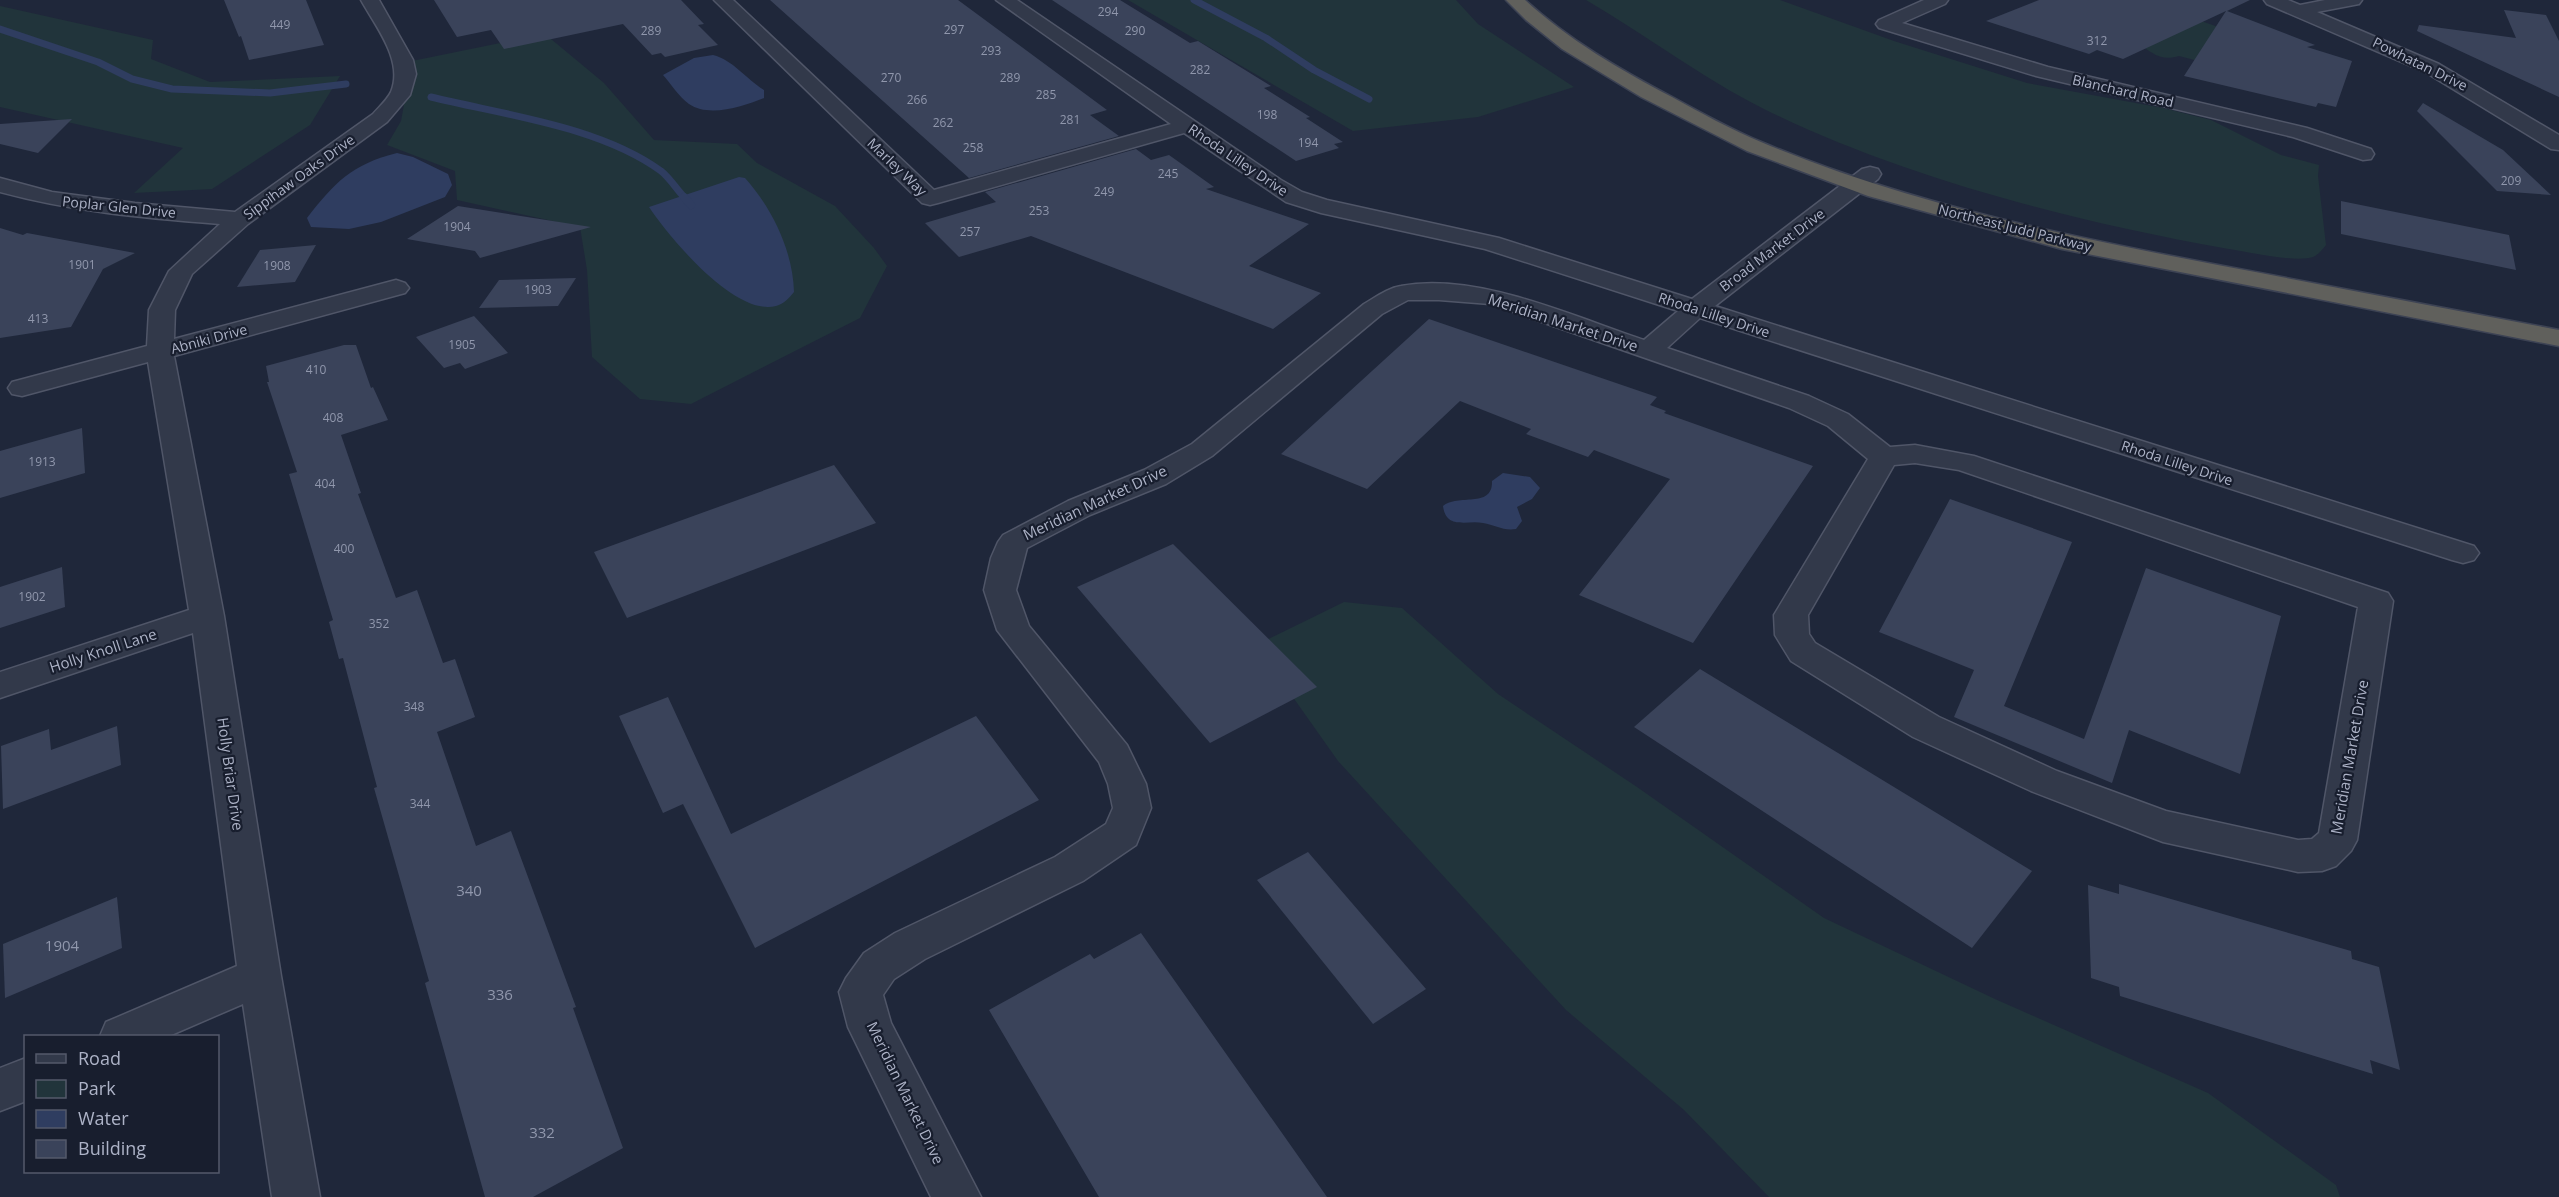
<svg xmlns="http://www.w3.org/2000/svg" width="2559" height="1197" viewBox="0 0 2559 1197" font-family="'Open Sans',sans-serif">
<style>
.green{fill:#21343b}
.water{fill:#2f3d60}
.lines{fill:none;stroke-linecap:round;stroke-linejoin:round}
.stream-far1{stroke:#2f3d60;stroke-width:7}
.stream{stroke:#2f3d60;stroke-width:8}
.building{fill:#3a435a}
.minor-casing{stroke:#505668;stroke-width:3}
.trunk-casing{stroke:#3d4354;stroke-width:3}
.minor{fill:#32394a;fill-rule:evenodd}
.trunk{fill:#60605c;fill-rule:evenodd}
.labels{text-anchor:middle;stroke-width:4.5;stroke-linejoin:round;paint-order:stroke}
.number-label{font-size:12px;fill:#9097ac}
.far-street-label{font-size:14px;fill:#adb3c7;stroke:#181e2e}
.street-label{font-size:15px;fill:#adb3c7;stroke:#181e2e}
.near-number-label{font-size:15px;fill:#9097ac}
</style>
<rect width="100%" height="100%" fill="#1f273a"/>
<g class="green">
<path d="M1128,0H1456L1478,24L1574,87L1478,117L1353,131Z"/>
<path d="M1586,0H1780L1894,41L2027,83L2163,108L2211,120L2281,155L2319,165L2318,176L2326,245C2323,249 2318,255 2313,257C2294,263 2244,251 2223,248C2072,221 1901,177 1764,109C1702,78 1646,35 1586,0Z"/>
<path d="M0,6L153,40L151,59L210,82L340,76L310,125L212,189L134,193L183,148L0,107Z"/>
<path d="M2161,7L2224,29L2241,72L2179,56C2161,62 2150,52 2137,42Z"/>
<path d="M545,34L604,83L654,140L737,144L757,163L835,206L874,248L887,266L860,318L691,404L640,399L592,357L587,270L580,227L457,200L455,171L387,145L401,121L412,61Z"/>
<path d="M1344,602L1402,608L1498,694L1637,787L1824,918L1995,999L2208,1093L2336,1185L2340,1197H1769L1684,1110L1566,1010L1338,761L1256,645Z"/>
</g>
<g class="water">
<path d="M713,55C733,60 745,78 764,90V98C744,106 709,118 689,104C679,97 671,84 663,75L694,58Z"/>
<path d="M397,153L413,157L448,174L452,185L445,197L381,222L349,229L311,227L307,218C334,183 352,164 397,153Z"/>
<path d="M739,177L745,178C772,208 793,251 794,292C789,298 784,304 776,306C735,317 669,237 649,207Z"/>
<path d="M1503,473L1530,477L1540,488L1532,499L1517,507L1522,521L1516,529C1503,531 1495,525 1483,523C1467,520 1446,530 1443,506C1458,493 1493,509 1492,481Z"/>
</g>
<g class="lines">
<g class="stream-far1">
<path d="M1194,0L1266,38L1314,70L1369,99"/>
<path d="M0,29L98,62L132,79L172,89L270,93L346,84"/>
<path d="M431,97C504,115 599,126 661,171C670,178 677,190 685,198"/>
</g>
<path class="stream" d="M684,197L691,205"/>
</g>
<g class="building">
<path d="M224,0H306L324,45L249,60L241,36L239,37Z"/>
<path d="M434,0H681L704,24L698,25L718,45L665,57L661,53L652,55L623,24L504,49L491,30L457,37Z"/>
<path d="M770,0H958L1107,110L1090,115L1119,136L969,178Z"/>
<path d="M1052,0H1120L1190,43L1198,41L1271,86L1264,88L1310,117L1306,118L1343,142L1334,144L1339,148L1296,161Z"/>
<path d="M2039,0H2250L2227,11L2315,45L2307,47L2352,61L2336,107L2318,103L2316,107L2184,76L2226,11L2123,59L2097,50L2089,54L1986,21Z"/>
<path d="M2504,10L2546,15L2559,41V97L2417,31L2419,25L2516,38Z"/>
<path d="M2423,103L2503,150L2551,195L2497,191L2417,111Z"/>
<path d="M72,119L38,153L0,144V124Z"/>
<path d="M1136,149L1151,160L1169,155L1214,187L1206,189L1309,224L1249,266L1321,293L1273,329L1031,236L959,257L925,223L996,202L985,192Z"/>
<path d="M2341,201L2509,235L2516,270L2341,234Z"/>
<path d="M458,206L591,227L480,258L475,251L407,239Z"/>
<path d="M0,228L23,235L27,233L135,253L103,269L71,327L0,338Z"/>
<path d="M316,245L295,282L237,287L260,250Z"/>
<path d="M576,278L558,306L479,308L499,280Z"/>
<path d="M474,316L508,353L465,369L460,363L444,368L416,337Z"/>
<path d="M1429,319L1657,397L1650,405L1666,411L1664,413L1813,466L1693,643L1579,595L1670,479L1594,450L1588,457L1526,434L1531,429L1460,401L1367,489L1281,454Z"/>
<path d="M344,345H356L371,388L373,387L388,420L341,435L361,493L358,494L396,598L417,590L443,663L455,659L475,717L437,732L476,846L511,831L576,1007L573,1008L623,1148L533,1197H485L425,983L429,981L374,788L377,787L343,658L339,659L329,622L333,620L289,474L297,472L267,382H269L266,366Z"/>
<path d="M82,428L85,473L0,498V451Z"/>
<path d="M834,465L876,523L627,618L594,552Z"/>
<path d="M1950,499L2072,542L2004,706L2084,739L2146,568L2281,616L2240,774L2129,730L2112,783L1954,717L1974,670L1879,632Z"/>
<path d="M1173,544L1317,687L1210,743L1077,587Z"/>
<path d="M62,567L65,607L0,628V587Z"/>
<path d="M1700,669L2032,871L1972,948L1634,727Z"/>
<path d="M668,697L731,834L976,716L1039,800L755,948L683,804L663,813L619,716Z"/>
<path d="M117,726L121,765L3,809L1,746L49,729L51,750Z"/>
<path d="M1308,852L1426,989L1373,1024L1257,880Z"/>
<path d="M2119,884L2351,951L2352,959L2379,967L2400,1070L2370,1060L2373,1074L2120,996L2119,987L2091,978L2088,885L2119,894Z"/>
<path d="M117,897L122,948L5,998L3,944Z"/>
<path d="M1141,933L1327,1197H1099L989,1010L1090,954L1094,959Z"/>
</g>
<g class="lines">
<g class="minor-casing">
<g id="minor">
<path d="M361,0H379L413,60L416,74L410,95L387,122L248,224L192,274L175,310L174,339L396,280L405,283L409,288L405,293L174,356L224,616L281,976L320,1197H272L243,1004L169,1036H100L106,1022L237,966L193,633L0,698V672L189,610L148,362L22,396L12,394L8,388L12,382L147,346L149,310L169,271L220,224C145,218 73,212 0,192V178L52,192L135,203L235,212L373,114C379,107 387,100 391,92C404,61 376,27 361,0Z"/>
<path d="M714,0H733L934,190L1171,124L996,0H1017L1281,180L1302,192L1327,200L1499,238L1692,299L1862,169L1870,167L1878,169L1881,174L1878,179L1715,306L2474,546L2479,553L2474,560L2463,563L2452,560L1700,318L1667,348L1809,396L1848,414L1890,447L1915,445L1974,456L2388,593L2393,601L2357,840L2351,851L2336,866L2322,871L2298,872L2163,842L2031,791L1913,737L1791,661L1775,635L1774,615L1868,459L1828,426L1789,408L1490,304L1439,300H1408L1382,314L1212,456L1166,484L1090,515L1027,548L1016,590L1029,626L1127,745L1146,784L1151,808L1136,845L1083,881L925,959L894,979L883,995L891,1023L981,1197H931L848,1027L839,992L846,978L864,953L895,933L1055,857L1106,824L1113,808L1108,784L1099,762L997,630L984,590L991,558L998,542L1003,535L1068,501L1144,470L1192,444L1364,304C1376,297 1388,288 1401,286C1477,272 1572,316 1644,340L1678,311L1485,249L1321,213L1286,202L1184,133L938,203L930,205L922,203ZM1915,463L1959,470L2358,607L2319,833L2312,839L2298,840L2166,811L2057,771L1939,717L1815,643L1809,634L1808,615L1894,465Z"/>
<path d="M1924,0H1948L1945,4L1902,23L2048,67L2307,128L2371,149L2374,154L2371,159L2363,160L2293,137L2036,76L1879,28L1876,24L1879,20Z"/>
<path d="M2264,0H2288L2300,5L2325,0H2362L2359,4L2317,12L2439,64L2559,135V150L2551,149L2425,72L2267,4Z"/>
<path d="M26,1058V1101L0,1111V1068Z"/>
</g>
</g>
<g class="trunk-casing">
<path id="trunk" d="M1506,0H1525C1569,40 1620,70 1672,97C1701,113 1730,129 1761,142C1909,204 2066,236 2223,266C2335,287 2447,309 2559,330V346L2062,249L1868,196L1747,151L1641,97L1562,49L1526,20Z"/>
</g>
<use href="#minor" class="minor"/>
<use href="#trunk" class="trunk"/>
</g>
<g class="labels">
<g class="number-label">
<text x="1108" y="16">294</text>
<text x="280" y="29">449</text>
<text x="954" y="34">297</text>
<text x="651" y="35">289</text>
<text x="1135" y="35">290</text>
<text x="2097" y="45">312</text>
<text x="991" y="55">293</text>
<text x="1200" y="74">282</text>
<text x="891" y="82">270</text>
<text x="1010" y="82">289</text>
<text x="1046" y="99">285</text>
<text x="917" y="104">266</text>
<text x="1267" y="119">198</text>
<text x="1070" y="124">281</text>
<text x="943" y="127">262</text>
<text x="1308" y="147">194</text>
<text x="973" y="152">258</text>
<text x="1168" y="178">245</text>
<text x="2511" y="185">209</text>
<text x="1104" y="196">249</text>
<text x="1039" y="215">253</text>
<text x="457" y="231">1904</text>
<text x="970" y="236">257</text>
<text x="82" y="269">1901</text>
<text x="277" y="270">1908</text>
<text x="538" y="294">1903</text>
<text x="38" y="323">413</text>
<text x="462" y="349">1905</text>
<text x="316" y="374">410</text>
<text x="333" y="422">408</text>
<text x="42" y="466">1913</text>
<text x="325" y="488">404</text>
<text x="344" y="553">400</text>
<text x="32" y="601">1902</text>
<text x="379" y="628">352</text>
<text x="414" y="711">348</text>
<text x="420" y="808">344</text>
</g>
<g class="far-street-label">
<text transform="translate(2420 64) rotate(26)" y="5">Powhatan Drive</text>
<text transform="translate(2123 91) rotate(13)" y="5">Blanchard Road</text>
<text transform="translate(1238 160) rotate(34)" y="5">Rhoda Lilley Drive</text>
<text transform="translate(897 167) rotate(44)" y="5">Marley Way</text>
<text transform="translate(299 177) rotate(-36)" y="5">Sippihaw Oaks Drive</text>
<text transform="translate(119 207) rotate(6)" y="5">Poplar Glen Drive</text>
<text transform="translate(2015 228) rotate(14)" y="5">Northeast Judd Parkway</text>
<text transform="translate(1772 250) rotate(-37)" y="5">Broad Market Drive</text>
<text transform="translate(1714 315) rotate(18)" y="5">Rhoda Lilley Drive</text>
<text transform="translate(209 339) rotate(-15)" y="5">Abniki Drive</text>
<text transform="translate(2177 463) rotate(18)" y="5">Rhoda Lilley Drive</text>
</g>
<g class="street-label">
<text transform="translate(1563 323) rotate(18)" y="5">Meridian Market Drive</text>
<text transform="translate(1095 503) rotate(-25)" y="5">Meridian Market Drive</text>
<text transform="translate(103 651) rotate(-18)" y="5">Holly Knoll Lane</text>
<text transform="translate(2350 757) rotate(-80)" y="5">Meridian Market Drive</text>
<text transform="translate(230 774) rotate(82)" y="5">Holly Briar Drive</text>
<text transform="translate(905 1093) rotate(64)" y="5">Meridian Market Drive</text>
</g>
<g class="near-number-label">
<text x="469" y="896">340</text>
<text x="62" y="951">1904</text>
<text x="500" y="1000">336</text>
<text x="542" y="1138">332</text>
</g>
</g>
<rect x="24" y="1035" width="195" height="138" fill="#181e2e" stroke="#545a6b" stroke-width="1.5"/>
<rect x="36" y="1054" width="30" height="9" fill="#32394a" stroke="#545a6b" stroke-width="1.5"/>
<text x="78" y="1065" font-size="18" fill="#adb3c7">Road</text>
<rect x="36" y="1080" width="30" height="18" fill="#21343b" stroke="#545a6b" stroke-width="1.5"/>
<text x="78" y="1095" font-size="18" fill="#adb3c7">Park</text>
<rect x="36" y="1110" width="30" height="18" fill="#2f3d60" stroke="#545a6b" stroke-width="1.5"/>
<text x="78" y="1125" font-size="18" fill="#adb3c7">Water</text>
<rect x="36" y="1140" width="30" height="18" fill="#3a435a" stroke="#545a6b" stroke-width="1.5"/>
<text x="78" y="1155" font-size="18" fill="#adb3c7">Building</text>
</svg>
